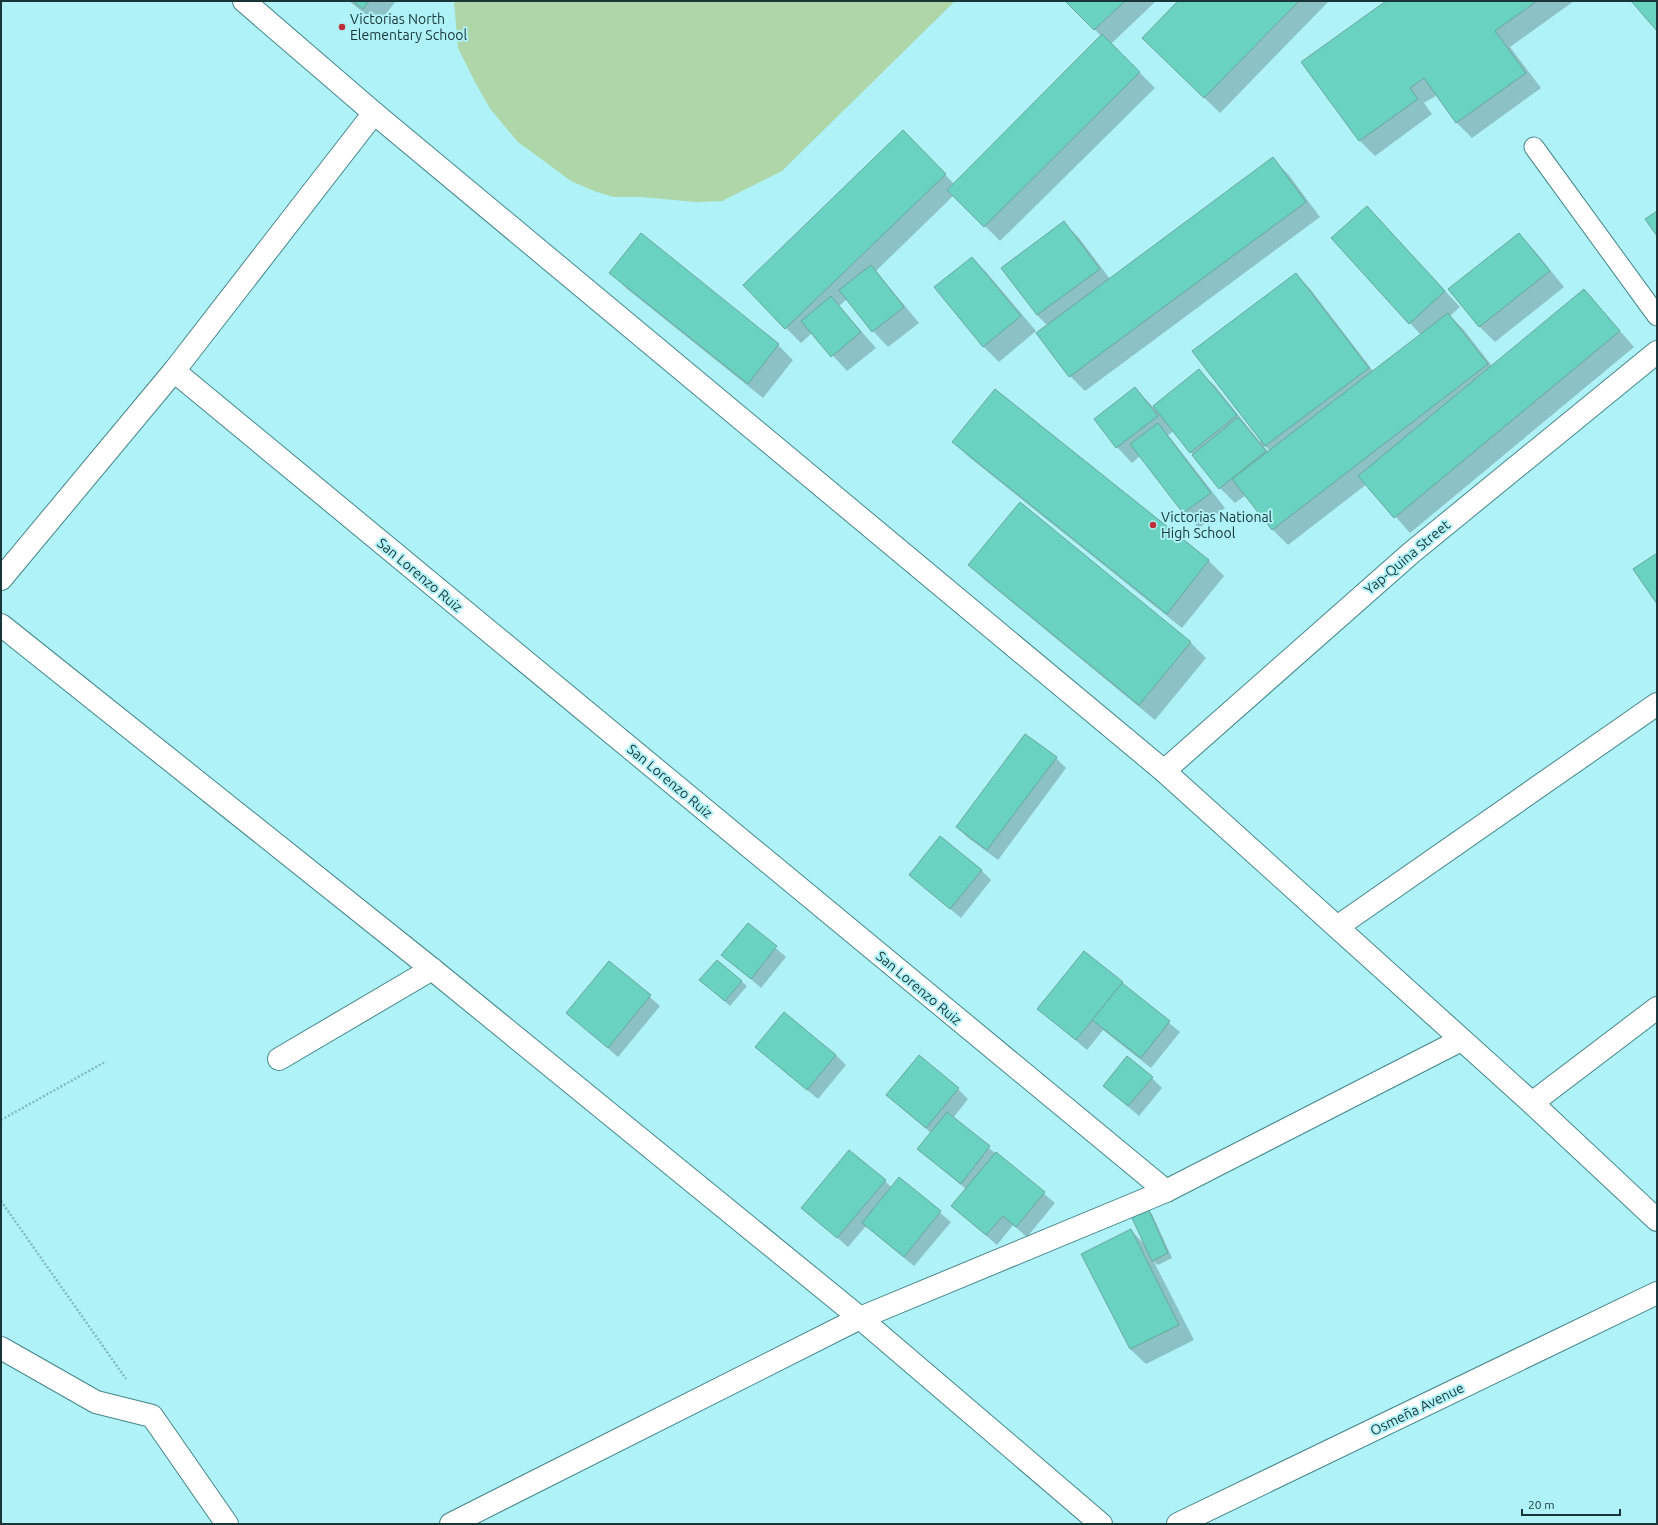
<svg xmlns="http://www.w3.org/2000/svg" width="1658" height="1525" viewBox="0 0 1658 1525" font-family="Ubuntu,sans-serif">
<style>
.green{fill:#aed6a8}
.shadow{fill:#0003;fill-rule:evenodd}
.building{fill:#69d2c1;stroke:#69a79c}
.lines{fill:none;stroke-linecap:round;stroke-linejoin:round}
.lane-casing{stroke:#45868b;stroke-width:21}
.street-casing{stroke:#45868b;stroke-width:24}
.secondary-casing{stroke:#45868b;stroke-width:24}
.primary-casing{stroke:#45868b;stroke-width:24}
.path{stroke:#81b8bc;stroke-width:2.5;stroke-dasharray:2 2;stroke-linecap:butt}
.lane{stroke:#fff;stroke-width:19}
.street{stroke:#fff;stroke-width:22}
.secondary{stroke:#fff;stroke-width:22}
.primary{stroke:#fff;stroke-width:22}
.poi-dot{fill:#bf2f3b;stroke:#aff2f7;stroke-width:1.5}
.labels{text-anchor:middle;stroke-width:4;stroke-linejoin:round;paint-order:stroke}
.poi-label{font-size:14px;fill:#193537;stroke:#aff2f7;text-anchor:start}
.street-label{font-size:14px;fill:#193537;stroke:#aff2f7}
</style>
<rect width="100%" height="100%" fill="#aff2f7"/>
<path class="green" d="M454,1H955L782,171L722,201L696,202L641,197H613L594,191L571,181L518,142L491,110L476,84L458,48Z"/>
<g class="shadow">
<path d="M349,1H396L378,24Z"/>
<path d="M1067,1H1156L1111,44L1155,88L1000,241L954,195L876,271L919,323L888,347L873,331L847,299L839,306L876,348L847,371L812,333L801,343L786,328L903,132L954,184L1101,36Z"/>
<path d="M1179,1H1329L1220,113L1158,53Z"/>
<path d="M1388,1H1574L1510,47L1541,88L1472,138L1457,123L1437,95L1424,103L1432,114L1375,156L1359,140Z"/>
<path d="M1273,159L1288,174L1320,217L1085,391L1070,376L1048,326L1037,315L1064,223L1079,238L1110,279Z"/>
<path d="M1367,207L1460,307L1450,316L1463,329L1492,366L1584,290L1634,347L1410,533L1367,484L1288,545L1273,530L1246,495L1235,503L1220,488L1174,431L1168,435L1225,508L1199,528L1184,513L1140,456L1132,463L1117,447L1135,388L1153,407L1199,371L1215,386L1260,442L1296,274L1311,290L1373,371L1421,335L1410,323ZM1265,446L1270,451L1269,452L1264,447Z"/>
<path d="M1518,234L1534,250L1564,287L1495,342L1480,327L1449,289Z"/>
<path d="M641,235L778,345L793,360L763,398L626,288L611,272Z"/>
<path d="M972,258L987,273L1036,331L999,362L984,347L936,288Z"/>
<path d="M996,390L1209,561L1224,576L1182,628L969,457L954,442Z"/>
<path d="M1021,503L1191,643L1206,658L1155,720L985,580L970,565Z"/>
<path d="M1056,758L1066,768L998,860L967,837L957,827Z"/>
<path d="M981,870L991,880L961,918L910,875Z"/>
<path d="M748,924L786,957L761,988L723,955Z"/>
<path d="M1084,953L1180,1032L1151,1068L1103,1030L1087,1050L1038,1008Z"/>
<path d="M717,961L747,986L730,1006L706,985Z"/>
<path d="M609,962L660,1006L618,1057L567,1013Z"/>
<path d="M756,1047L836,1055L846,1065L818,1099Z"/>
<path d="M1152,1078L1162,1088L1139,1116L1104,1086Z"/>
<path d="M958,1089L968,1099L953,1118L1055,1203L1027,1237L1013,1225L997,1245L952,1206L966,1189L918,1149L931,1133L887,1095Z"/>
<path d="M899,1179L951,1222L914,1266L866,1226L848,1247L803,1208L885,1181L892,1188Z"/>
<path d="M1147,1209L1152,1214L1172,1258L1158,1265L1154,1262L1194,1340L1146,1364L1130,1349L1131,1230L1145,1245Z"/>
</g>
<g class="building">
<path d="M352,1H369L363,9Z"/>
<path d="M1065,1H1125L1094,30Z"/>
<path d="M1178,1H1299L1204,98L1142,38Z"/>
<path d="M1386,1H1537L1495,31L1526,73L1456,123L1424,78L1410,88L1418,99L1359,141L1301,62Z"/>
<path d="M1631,1H1657V31Z"/>
<path d="M1102,34L1140,72L984,227L947,190Z"/>
<path d="M903,130L946,174L785,329L743,285Z"/>
<path d="M1273,157L1306,202L1069,377L1036,333Z"/>
<path d="M1367,206L1445,291L1409,324L1331,238Z"/>
<path d="M1657,211V236L1645,219Z"/>
<path d="M1064,221L1100,269L1037,315L1001,268Z"/>
<path d="M641,233L779,344L748,384L609,273Z"/>
<path d="M1519,233L1550,271L1479,327L1448,289Z"/>
<path d="M972,257L1021,316L983,347L934,287Z"/>
<path d="M871,265L904,307L872,332L839,290Z"/>
<path d="M1296,273L1369,368L1265,446L1192,351Z"/>
<path d="M1584,289L1620,331L1394,518L1358,476Z"/>
<path d="M831,296L861,332L831,357L801,321Z"/>
<path d="M1448,313L1488,364L1272,530L1232,479Z"/>
<path d="M1199,369L1237,415L1190,453L1153,406Z"/>
<path d="M1135,387L1158,416L1116,448L1094,419Z"/>
<path d="M995,389L1209,560L1167,614L952,442Z"/>
<path d="M1238,417L1266,451L1219,489L1192,455Z"/>
<path d="M1158,423L1211,493L1183,513L1130,444Z"/>
<path d="M1020,502L1191,642L1139,705L968,565Z"/>
<path d="M1657,553V604L1633,569Z"/>
<path d="M1025,734L1057,757L987,850L956,827Z"/>
<path d="M940,836L982,870L950,909L909,875Z"/>
<path d="M748,923L777,946L751,979L721,955Z"/>
<path d="M1084,951L1123,982L1076,1040L1037,1009Z"/>
<path d="M717,960L742,981L725,1001L699,980Z"/>
<path d="M609,961L651,995L608,1048L566,1013Z"/>
<path d="M1122,983L1170,1021L1141,1058L1092,1020Z"/>
<path d="M784,1012L836,1055L807,1090L755,1047Z"/>
<path d="M919,1055L959,1088L926,1128L886,1095Z"/>
<path d="M1127,1056L1153,1077L1128,1106L1103,1086Z"/>
<path d="M947,1112L990,1146L961,1184L917,1149Z"/>
<path d="M849,1150L886,1180L837,1238L801,1208Z"/>
<path d="M996,1152L1045,1192L1016,1227L1003,1216L986,1235L951,1206Z"/>
<path d="M899,1177L941,1211L904,1257L862,1223Z"/>
<path d="M1148,1208L1168,1253L1152,1261L1131,1216Z"/>
<path d="M1131,1229L1179,1325L1130,1349L1081,1254Z"/>
</g>
<g class="lines">
<g class="lane-casing">
<path id="lane" d="M1534,147L1657,316"/>
</g>
<g class="street-casing">
<g id="street">
<path d="M174,371L1166,1191"/>
<path d="M1,579L174,371L374,113"/>
<path d="M1,625L432,969L860,1318L1101,1524"/>
<path d="M1164,771L1411,553L1657,352"/>
<path d="M1337,927L1657,704"/>
<path d="M279,1059L432,969"/>
<path d="M1532,1103L1657,1008"/>
<path d="M1,1348L96,1402L152,1416L227,1524"/>
<path d="M451,1524L860,1318L1166,1191L1461,1040"/>
</g>
</g>
<g class="secondary-casing">
<path id="secondary" d="M244,1L374,113L1164,771L1532,1103L1657,1220"/>
</g>
<g class="primary-casing">
<path id="primary" d="M1178,1524L1657,1293"/>
</g>
<g class="path">
<path d="M1,1120L105,1062"/>
<path d="M1,1201L126,1379"/>
</g>
<use href="#lane" class="lane"/>
<use href="#street" class="street"/>
<use href="#secondary" class="secondary"/>
<use href="#primary" class="primary"/>
</g>
<g class="poi-dot">
<circle cx="342" cy="27" r="4"/>
<circle cx="1153" cy="525" r="4"/>
</g>
<g class="labels">
<g class="poi-label">
<text x="350" y="24">Victorias North<tspan x="350" dy="16">Elementary School</tspan></text>
<text x="1161" y="522">Victorias National<tspan x="1161" dy="16">High School</tspan></text>
</g>
<g class="street-label">
<text transform="translate(1407 557) rotate(-40)" y="5">Yap-Quina Street</text>
<text transform="translate(420 575) rotate(40)" y="5">San Lorenzo Ruiz</text>
<text transform="translate(670 781) rotate(40)" y="5">San Lorenzo Ruiz</text>
<text transform="translate(919 988) rotate(40)" y="5">San Lorenzo Ruiz</text>
<text transform="translate(1417 1409) rotate(-26)" y="5">Osmeña Avenue</text>
</g>
</g>
<rect width="1658" height="1525" fill="none" stroke="#193537" stroke-width="4"/>
<path d="M1522 1509v6h98v-6" fill="none" stroke="#193537" stroke-width="2"/>
<text x="1528" y="1509" font-size="12" fill="#193537" stroke="#aff2f7" stroke-width="3" paint-order="stroke">20 m</text>
</svg>
